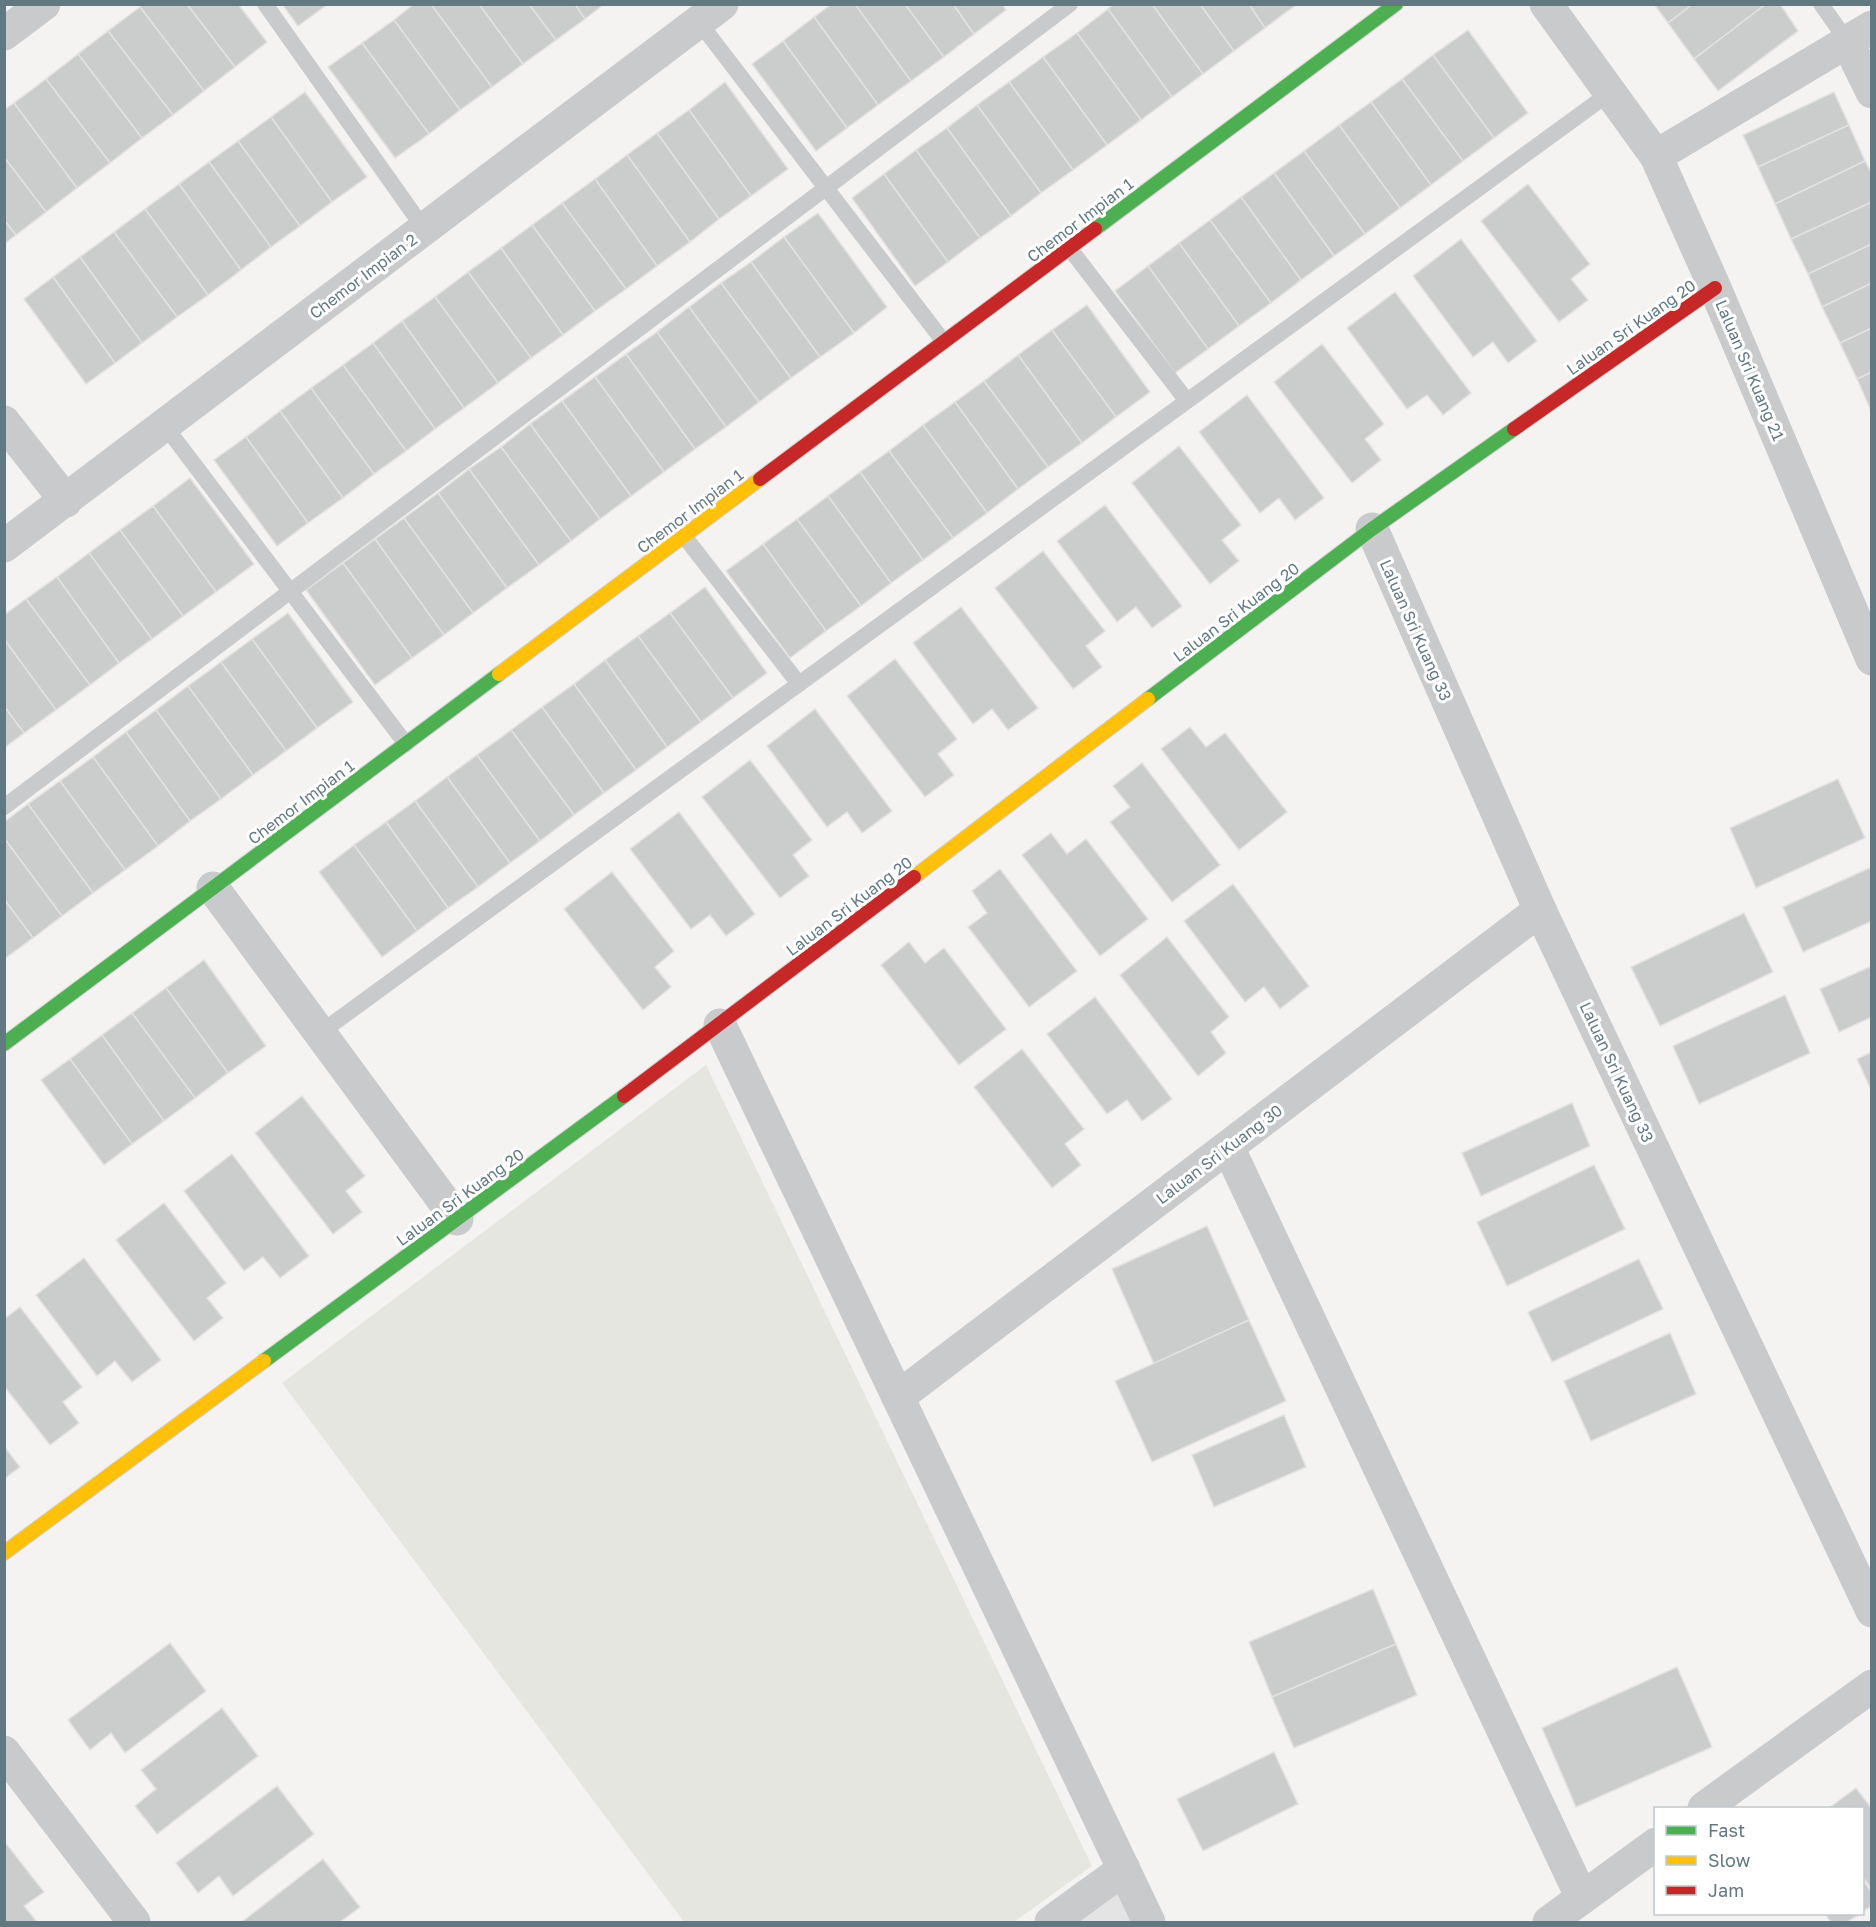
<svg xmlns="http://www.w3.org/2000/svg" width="1876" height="1927" viewBox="0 0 1876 1927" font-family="'Golos Text',sans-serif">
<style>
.built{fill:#e4e4e4}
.green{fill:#e4e6df}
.building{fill:#cbcccc;stroke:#e3e2e1;stroke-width:1.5}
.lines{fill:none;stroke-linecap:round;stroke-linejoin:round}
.fast-casing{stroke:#cfd0d0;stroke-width:16}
.slow-casing{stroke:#cfd0d0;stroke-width:16}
.jam-casing{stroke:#cfd0d0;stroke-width:16}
.lane{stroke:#c9cacb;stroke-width:16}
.street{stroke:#c9cacb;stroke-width:33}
.fast{stroke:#4caf50;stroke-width:14}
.slow{stroke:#ffc107;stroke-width:14}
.jam{stroke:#c62828;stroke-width:14}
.labels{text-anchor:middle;stroke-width:6;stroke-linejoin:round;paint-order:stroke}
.street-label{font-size:16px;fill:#627982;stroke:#fff}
</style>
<rect width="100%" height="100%" fill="#f4f3f1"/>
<path class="built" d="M1120,1871L1144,1922H1051Z"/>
<path class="green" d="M706,1065L1092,1866L1014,1922H684L282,1383Z"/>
<g class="building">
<path d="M142,4H187L235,67L204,91L140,7Z"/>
<path d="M187,4H238L267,42L235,67Z"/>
<path d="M282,4H328L298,26Z"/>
<path d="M414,4H431L492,87L460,110L394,20Z"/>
<path d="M431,4H479L523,64L492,87Z"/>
<path d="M479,4H529L556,40L523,64Z"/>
<path d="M529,4H575L585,19L556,40Z"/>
<path d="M575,4H604L585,19Z"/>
<path d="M832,4H855L911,81L878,105L814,17Z"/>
<path d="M855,4H905L944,57L911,81Z"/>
<path d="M905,4H953L974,34L944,57Z"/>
<path d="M953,4H1002L1006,10L974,34Z"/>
<path d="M1114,4H1152L1203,74L1172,97L1108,9Z"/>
<path d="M1152,4H1200L1234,51L1203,74Z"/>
<path d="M1200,4H1249L1265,28L1234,51Z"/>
<path d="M1249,4H1296V5L1265,28Z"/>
<path d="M1654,4H1693L1668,23Z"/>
<path d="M1693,4H1766L1694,59L1668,23Z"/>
<path d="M1766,4H1780L1798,31L1718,91L1694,59Z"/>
<path d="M140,7L204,91L173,115L108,31Z"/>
<path d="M1108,9L1172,97L1141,120L1077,33Z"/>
<path d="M814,17L878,105L847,128L783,41Z"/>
<path d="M394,20L460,110L429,134L362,43Z"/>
<path d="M1468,30L1528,113L1494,138L1433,55Z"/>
<path d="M108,31L173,115L142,138L78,54Z"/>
<path d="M1077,33L1141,120L1107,145L1043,57Z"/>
<path d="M783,41L847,128L816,151L752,64Z"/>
<path d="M362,43L429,134L395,158L328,67Z"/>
<path d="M78,54L142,138L110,163L46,79Z"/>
<path d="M1433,55L1494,138L1463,161L1402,79Z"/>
<path d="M1043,57L1107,145L1073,170L1009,82Z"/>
<path d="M46,79L110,163L77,188L14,103Z"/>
<path d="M1402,79L1463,161L1431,185L1371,102Z"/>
<path d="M725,82L788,169L751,196L689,110Z"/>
<path d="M1009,82L1073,170L1041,193L977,105Z"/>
<path d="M305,92L367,177L332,202L271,117Z"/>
<path d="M1834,92L1849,125L1758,167L1743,135Z"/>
<path d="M1371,102L1431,185L1400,208L1339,125Z"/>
<path d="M14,103L77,188L46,212L4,157V110Z"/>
<path d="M977,105L1041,193L1011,216L947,128Z"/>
<path d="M689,110L751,196L719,219L657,133Z"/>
<path d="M271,117L332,202L300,226L238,141Z"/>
<path d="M1339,125L1400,208L1365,234L1304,151Z"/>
<path d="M1849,125L1865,161L1775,204L1758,167Z"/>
<path d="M947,128L1011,216L980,238L916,150Z"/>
<path d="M657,133L719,219L690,242L627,155Z"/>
<path d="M238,141L300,226L271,247L209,162Z"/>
<path d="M916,150L980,238L948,262L884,174Z"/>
<path d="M1304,151L1365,234L1334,256L1274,173Z"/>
<path d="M627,155L690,242L657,266L595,179Z"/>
<path d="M4,157L46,212L16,235L4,220Z"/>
<path d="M1865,161L1872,174V202L1791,239L1775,204Z"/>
<path d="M209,162L271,247L241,270L179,184Z"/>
<path d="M1274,173L1334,256L1301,280L1241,197Z"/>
<path d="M884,174L948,262L915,286L852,198Z"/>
<path d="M595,179L657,266L626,289L562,203Z"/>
<path d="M179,184L241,270L208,295L145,209Z"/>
<path d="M1528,184L1590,264L1571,279L1588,300L1559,322L1481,221Z"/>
<path d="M1241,197L1301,280L1271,303L1210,220Z"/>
<path d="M1872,202V244L1808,274L1791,239Z"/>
<path d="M562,203L626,289L595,311L532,225Z"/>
<path d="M145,209L208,295L177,317L114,232Z"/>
<path d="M818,213L887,307L854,333L784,237Z"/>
<path d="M4,220L16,235L4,244Z"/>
<path d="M1210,220L1271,303L1239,326L1179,243Z"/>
<path d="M532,225L595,311L563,335L501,248Z"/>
<path d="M114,232L177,317L142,343L80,257Z"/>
<path d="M784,237L854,333L820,357L751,262Z"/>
<path d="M1461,239L1537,341L1508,363L1493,342L1473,357L1413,276Z"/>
<path d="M1179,243L1239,326L1208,349L1148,266Z"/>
<path d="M1872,244V283L1822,307L1808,274Z"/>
<path d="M501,248L563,335L531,358L468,272Z"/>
<path d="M80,257L142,343L115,363L53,277Z"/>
<path d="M751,262L820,357L791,378L721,283Z"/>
<path d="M1148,266L1208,349L1175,373L1115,291Z"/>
<path d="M468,272L531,358L498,383L435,297Z"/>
<path d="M53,277L115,363L86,384L24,299Z"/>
<path d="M721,283L791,378L759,402L689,307Z"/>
<path d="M1872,283V328L1840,343L1822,307Z"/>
<path d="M1395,292L1471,393L1443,415L1427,395L1407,409L1347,328Z"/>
<path d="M435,297L498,383L464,408L402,321Z"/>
<path d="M1087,305L1150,392L1116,417L1052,330Z"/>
<path d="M689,307L759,402L726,427L657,332Z"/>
<path d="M402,321L464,408L435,429L373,343Z"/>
<path d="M1872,328V372L1857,379L1840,343Z"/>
<path d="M1052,330L1116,417L1082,443L1018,355Z"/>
<path d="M657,332L726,427L695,449L626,354Z"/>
<path d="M373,343L435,429L406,451L343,365Z"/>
<path d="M1322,344L1384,424L1365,439L1381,460L1352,483L1274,382Z"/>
<path d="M626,354L695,449L664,472L595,377Z"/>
<path d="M1018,355L1082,443L1048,467L984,381Z"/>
<path d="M343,365L406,451L374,474L311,388Z"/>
<path d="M1872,372V413L1857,379Z"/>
<path d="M595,377L664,472L631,496L562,401Z"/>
<path d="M984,381L1048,467L1018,489L955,402Z"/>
<path d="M311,388L374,474L343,498L280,411Z"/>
<path d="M1247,395L1324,498L1295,520L1279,498L1260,513L1199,432Z"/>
<path d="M562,401L631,496L600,519L530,424Z"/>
<path d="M955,402L1018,489L987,513L923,425Z"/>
<path d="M280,411L343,498L308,523L246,437Z"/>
<path d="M530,424L600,519L571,541L501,447Z"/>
<path d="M923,425L987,513L953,538L889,451Z"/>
<path d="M246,437L308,523L277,546L214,460Z"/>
<path d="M1179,446L1241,525L1222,540L1239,561L1210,584L1132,483Z"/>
<path d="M501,447L571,541L539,565L469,469Z"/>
<path d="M889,451L953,538L923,560L860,472Z"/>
<path d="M469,469L539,565L507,588L438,493Z"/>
<path d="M860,472L923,560L891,583L828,496Z"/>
<path d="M190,478L254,564L216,592L153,506Z"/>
<path d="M438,493L507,588L473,613L404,518Z"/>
<path d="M828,496L891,583L861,606L797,519Z"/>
<path d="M1105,505L1182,606L1152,628L1136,607L1117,622L1057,541Z"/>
<path d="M153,506L216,592L183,616L120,530Z"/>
<path d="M404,518L473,613L444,635L375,539Z"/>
<path d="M797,519L861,606L826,631L763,544Z"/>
<path d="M120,530L183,616L152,639L89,553Z"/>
<path d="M375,539L444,635L412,658L343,563Z"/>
<path d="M763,544L826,631L790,658L726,571Z"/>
<path d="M1043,551L1105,631L1086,646L1102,667L1073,689L995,588Z"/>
<path d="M89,553L152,639L119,663L57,577Z"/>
<path d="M343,563L412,658L375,685L306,590Z"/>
<path d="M57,577L119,663L90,685L26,599Z"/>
<path d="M705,587L767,673L733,698L670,613Z"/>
<path d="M26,599L90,685L56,710L4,639V615Z"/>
<path d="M961,607L1038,708L1008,730L992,709L973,724L913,643Z"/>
<path d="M288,613L353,702L317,728L252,639Z"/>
<path d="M670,613L733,698L701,722L638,636Z"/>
<path d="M638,636L701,722L667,747L605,660Z"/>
<path d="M4,639L56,710L24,733L4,706Z"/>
<path d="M252,639L317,728L286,751L221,662Z"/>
<path d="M895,659L957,739L938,754L954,775L925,797L847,696Z"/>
<path d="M605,660L667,747L636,770L574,684Z"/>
<path d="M221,662L286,751L253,775L188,686Z"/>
<path d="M574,684L636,770L604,793L542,707Z"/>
<path d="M188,686L253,775L221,799L156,710Z"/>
<path d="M4,706L24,733L4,748Z"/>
<path d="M542,707L604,793L574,815L511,730Z"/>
<path d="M815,709L892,811L862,833L847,812L827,827L767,746Z"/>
<path d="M156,710L221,799L190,821L126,732Z"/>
<path d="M1190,727L1206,747L1225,733L1287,812L1239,850L1161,749Z"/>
<path d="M511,730L574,815L540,841L477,755Z"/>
<path d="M126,732L190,821L158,846L93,757Z"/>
<path d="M477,755L540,841L510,863L447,777Z"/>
<path d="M93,757L158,846L125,870L60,781Z"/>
<path d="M750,760L812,840L793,855L809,876L780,898L702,797Z"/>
<path d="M1142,763L1220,865L1172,902L1110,822L1130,807L1113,786Z"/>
<path d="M447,777L510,863L478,887L415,801Z"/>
<path d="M1838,779L1865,838L1756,888L1730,828Z"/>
<path d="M60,781L125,870L93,893L28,804Z"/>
<path d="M415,801L478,887L448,908L386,822Z"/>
<path d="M28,804L93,893L62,916L4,838V822Z"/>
<path d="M679,812L755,914L726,936L710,915L691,929L630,849Z"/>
<path d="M386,822L448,908L417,931L354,845Z"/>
<path d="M1051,833L1067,854L1086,839L1148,919L1100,956L1022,855Z"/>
<path d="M4,838L62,916L33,938L4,899Z"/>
<path d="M354,845L417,931L382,957L319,872Z"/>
<path d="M1872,867V921L1803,952L1783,907Z"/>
<path d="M1000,869L1077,971L1029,1007L968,927L987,913L972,891Z"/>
<path d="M612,872L674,951L655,967L671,987L643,1010L564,909Z"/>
<path d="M1233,884L1309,986L1280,1009L1264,987L1245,1002L1184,921Z"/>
<path d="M4,899L33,938L4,959Z"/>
<path d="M1744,913L1773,972L1660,1026L1631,967Z"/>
<path d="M1167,937L1229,1017L1211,1032L1226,1053L1198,1076L1120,975Z"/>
<path d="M909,942L925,963L944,948L1006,1029L959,1065L881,965Z"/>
<path d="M204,960L266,1046L228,1073L166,988Z"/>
<path d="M1872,966V1017L1839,1032L1820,989Z"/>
<path d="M166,988L228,1073L195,1098L132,1013Z"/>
<path d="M1785,995L1810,1053L1699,1104L1673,1046Z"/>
<path d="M1095,997L1172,1099L1142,1121L1127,1100L1107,1114L1047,1034Z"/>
<path d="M132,1013L195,1098L164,1121L102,1035Z"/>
<path d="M102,1035L164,1121L132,1144L70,1059Z"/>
<path d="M1022,1049L1084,1129L1065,1144L1081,1165L1052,1188L974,1087Z"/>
<path d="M1872,1052V1092L1857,1059Z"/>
<path d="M70,1059L132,1144L104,1165L41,1080Z"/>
<path d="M302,1096L365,1176L346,1191L362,1212L333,1234L255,1133Z"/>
<path d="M1572,1103L1590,1146L1481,1196L1462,1153Z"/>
<path d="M232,1154L309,1256L280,1278L263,1257L244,1271L184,1191Z"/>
<path d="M1594,1165L1625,1229L1507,1286L1477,1222Z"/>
<path d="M164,1203L226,1283L207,1298L223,1318L194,1341L116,1240Z"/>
<path d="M1207,1226L1249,1320L1154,1364L1112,1269Z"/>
<path d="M84,1258L161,1360L132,1382L115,1361L97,1376L36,1295Z"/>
<path d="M1639,1259L1663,1309L1552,1362L1528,1312Z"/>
<path d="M20,1307L82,1387L63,1402L79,1423L50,1445L4,1386V1319Z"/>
<path d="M1249,1320L1286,1401L1152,1462L1115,1381Z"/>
<path d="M1670,1333L1696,1394L1591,1441L1564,1381Z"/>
<path d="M1284,1415L1306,1467L1214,1507L1192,1455Z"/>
<path d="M4,1446L20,1467L4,1479Z"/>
<path d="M1373,1589L1396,1644L1272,1697L1249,1642Z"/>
<path d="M170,1643L206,1691L125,1753L111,1733L90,1750L68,1720Z"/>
<path d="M1396,1644L1417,1695L1294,1748L1272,1697Z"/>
<path d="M1677,1667L1712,1747L1576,1807L1542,1728Z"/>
<path d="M222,1708L258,1756L157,1834L135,1806L156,1789L141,1770Z"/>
<path d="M1274,1752L1298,1804L1203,1851L1177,1799Z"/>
<path d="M277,1786L314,1834L233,1896L219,1876L198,1893L176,1863Z"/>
<path d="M1856,1788L1872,1809V1889L1862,1876V1808H1829Z"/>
<path d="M4,1841L44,1892L24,1906L37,1922H4Z"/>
<path d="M323,1859L360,1907L340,1922H244L243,1921Z"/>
<path d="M1862,1879L1872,1892V1906L1862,1912Z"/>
<path d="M1825,1914H1860L1847,1922H1831Z"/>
</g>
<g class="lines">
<g class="fast-casing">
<g id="fast">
<path d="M1095,229L1396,4"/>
<path d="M1148,699L1372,529L1514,429"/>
<path d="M4,1044L499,674"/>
<path d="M264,1361L624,1096"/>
</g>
</g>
<g class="slow-casing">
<g id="slow">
<path d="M499,674L760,479"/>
<path d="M914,877L1148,699"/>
<path d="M4,1553L264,1361"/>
</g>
</g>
<g class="jam-casing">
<g id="jam">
<path d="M1514,429L1715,288"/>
<path d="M760,479L1095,229"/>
<path d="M624,1096L914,877"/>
</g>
</g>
<g class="lane">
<path d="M265,4L425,230"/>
<path d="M1821,4L1847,41"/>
<path d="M699,22L944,342"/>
<path d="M1070,249L1187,401"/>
<path d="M165,426L406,744"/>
<path d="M684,536L799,684"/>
<path d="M4,807L1070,4"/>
<path d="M320,1033L1611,92"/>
</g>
<g class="street">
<path d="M1546,4L1656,156L1715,288L1872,659"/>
<path d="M4,34L44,4"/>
<path d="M1847,41L1872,92"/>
<path d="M1656,156L1872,27"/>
<path d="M4,422L66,501"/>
<path d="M1372,529L1540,910L1872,1611"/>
<path d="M4,546L722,4"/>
<path d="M213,888L457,1219"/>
<path d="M720,1025L1149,1922"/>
<path d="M1228,1147L1582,1898"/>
<path d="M898,1397L1540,910"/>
<path d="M4,1752L134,1922"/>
<path d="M1704,1808L1872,1686"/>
<path d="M1051,1922L1124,1869"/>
<path d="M1549,1922L1656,1844"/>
</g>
<use href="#fast" class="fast"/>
<use href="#slow" class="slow"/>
<use href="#jam" class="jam"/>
</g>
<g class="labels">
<g class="street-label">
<text transform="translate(1080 220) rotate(-37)" y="6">Chemor Impian 1</text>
<text transform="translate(363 276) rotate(-37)" y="6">Chemor Impian 2</text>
<text transform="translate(1631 327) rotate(-35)" y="6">Laluan Sri Kuang 20</text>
<text transform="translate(1750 370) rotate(67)" y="6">Laluan Sri Kuang 21</text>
<text transform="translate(690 511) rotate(-37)" y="6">Chemor Impian 1</text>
<text transform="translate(1236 612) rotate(-37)" y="6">Laluan Sri Kuang 20</text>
<text transform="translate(1416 630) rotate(66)" y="6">Laluan Sri Kuang 33</text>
<text transform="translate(301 802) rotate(-37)" y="6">Chemor Impian 1</text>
<text transform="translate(849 906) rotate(-37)" y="6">Laluan Sri Kuang 20</text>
<text transform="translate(1617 1072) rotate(65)" y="6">Laluan Sri Kuang 33</text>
<text transform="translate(1219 1154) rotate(-37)" y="6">Laluan Sri Kuang 30</text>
<text transform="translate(460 1197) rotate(-36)" y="6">Laluan Sri Kuang 20</text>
</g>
</g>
<rect width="1876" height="1927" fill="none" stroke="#627982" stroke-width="12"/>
<rect x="1654" y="1807" width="210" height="108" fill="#ffffff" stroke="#c0c9cd" stroke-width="1.5"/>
<rect x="1666" y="1826" width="30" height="9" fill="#4caf50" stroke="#c0c9cd" stroke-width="1.5"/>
<text x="1708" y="1837" font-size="18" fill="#627982">Fast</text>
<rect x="1666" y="1856" width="30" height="9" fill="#ffc107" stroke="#c0c9cd" stroke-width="1.5"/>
<text x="1708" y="1867" font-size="18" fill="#627982">Slow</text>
<rect x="1666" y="1886" width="30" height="9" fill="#c62828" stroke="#c0c9cd" stroke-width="1.5"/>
<text x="1708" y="1897" font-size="18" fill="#627982">Jam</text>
</svg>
